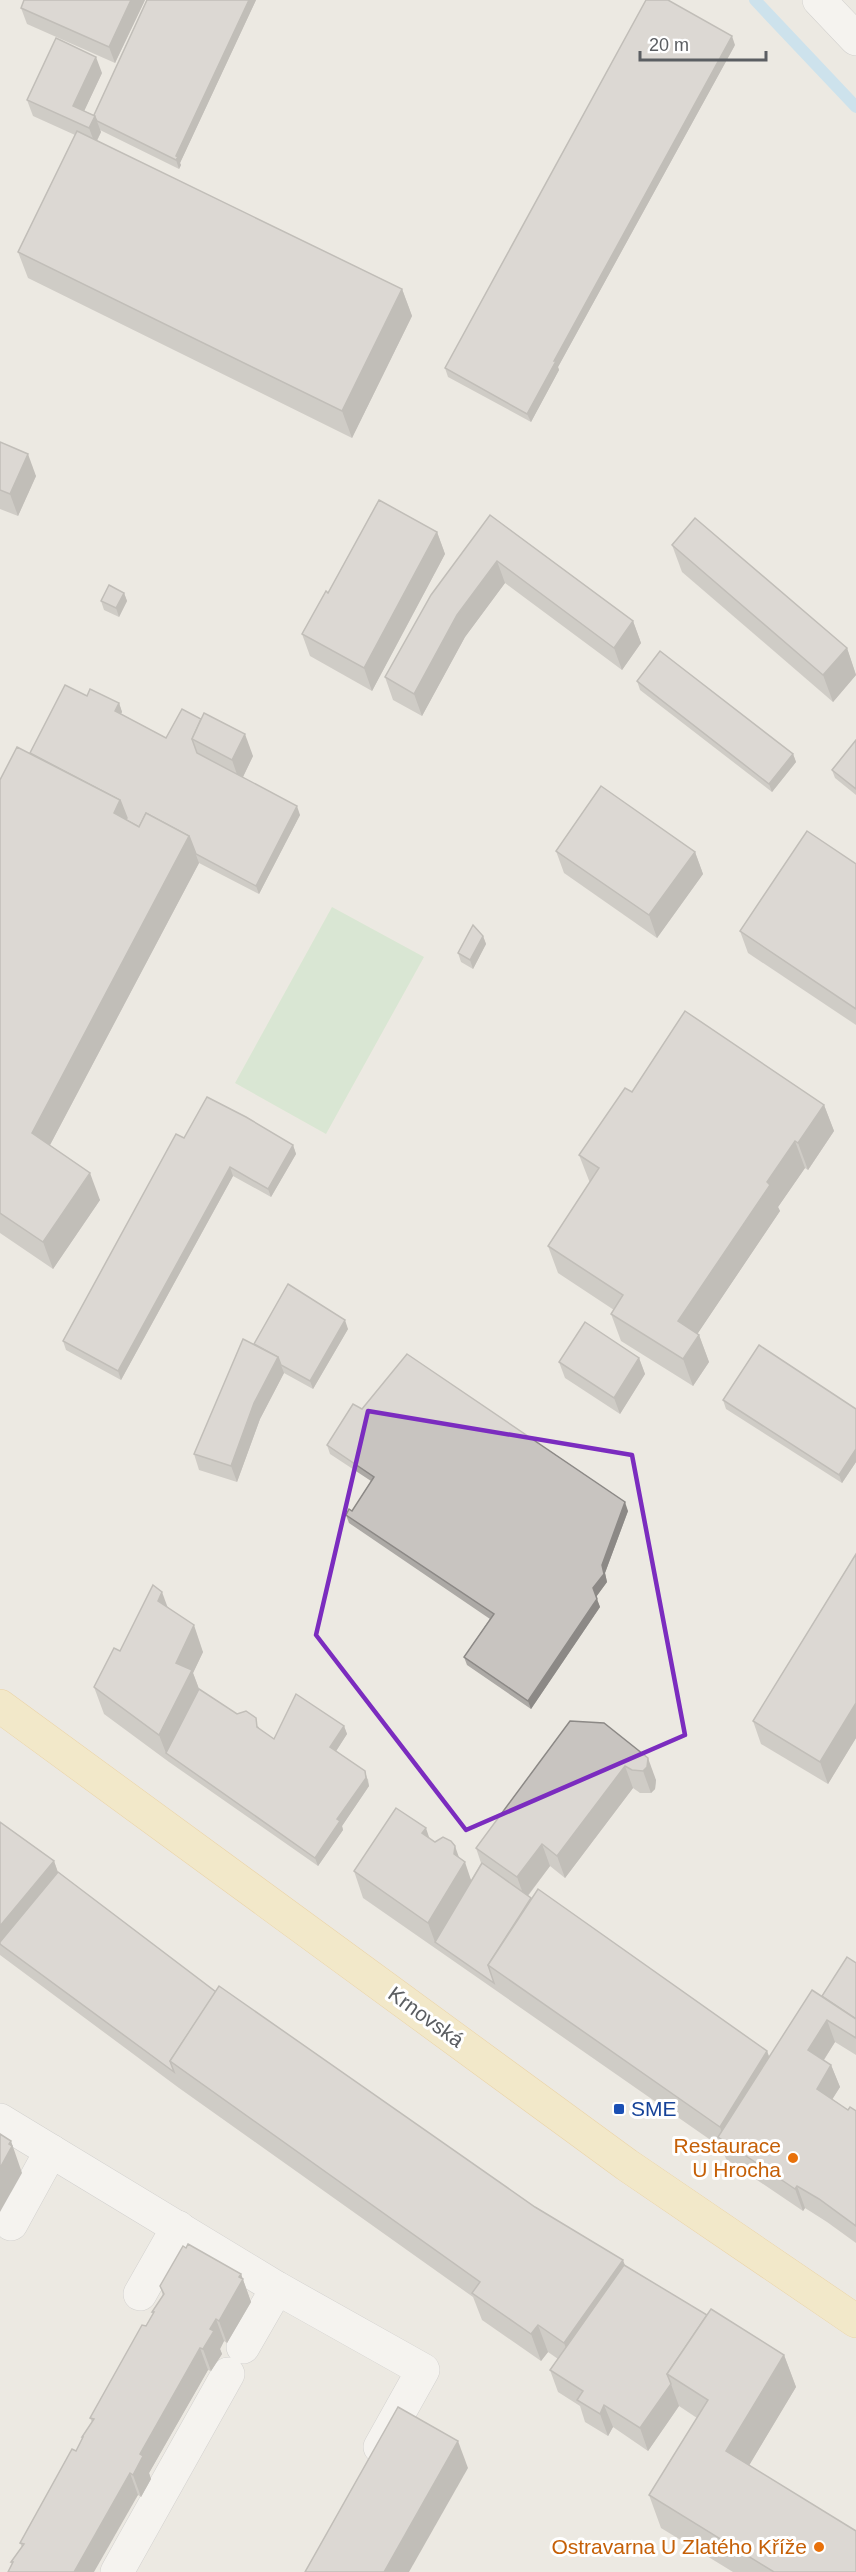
<svg xmlns="http://www.w3.org/2000/svg" width="856" height="2572" viewBox="0 0 856 2572" font-family="Arial,sans-serif">
<style>
.green{fill:#c2e3c0}
.lines{fill:none;stroke-linecap:round;stroke-linejoin:round}
.stream{stroke:#a6daf9;stroke-width:12}
.minor-casing{stroke:#b3b5b9;stroke-width:34}
.major-casing{stroke:#e7b960;stroke-width:34}
.minor{stroke:#fff;stroke-width:33}
.major{stroke:#f9e7aa;stroke-width:33}
.wall{fill:#aca9a5}
.shaded-wall{fill:#8c8986}
.building{fill:#c8c4c0;stroke:#8c8986;stroke-width:1.5}
.marked{fill:none;stroke:#7b2cbf;stroke-width:4.5;stroke-linejoin:round}
.transit-dot{fill:#1a4fb4;stroke:#fff;stroke-width:2}
.food-dot{fill:#e8710a;stroke:#fff;stroke-width:2}
.labels{text-anchor:middle;stroke-width:6;stroke-linejoin:round;paint-order:stroke}
.street-label{font-size:21px;fill:#5b5e62;stroke:#fff}
.transit-label{font-size:21px;fill:#164399;stroke:#fff;text-anchor:start}
.food-label{font-size:21px;fill:#c56008;stroke:#fff;text-anchor:end}
</style>
<rect width="100%" height="100%" fill="#ece9e2"/>
<path class="green" d="M332,907L424,957L326,1134L235,1083Z"/>
<g class="lines">
<path class="stream" d="M755,0L856,107"/>
<g class="minor-casing">
<g id="minor">
<path d="M819,0L856,39"/>
<path d="M0,2120L277,2288L423,2370L380,2447"/>
<path d="M11,2224L51,2151"/>
<path d="M140,2294L178,2227"/>
<path d="M243,2347L277,2288"/>
<path d="M117,2572L228,2374"/>
</g>
</g>
<g class="major-casing">
<path id="major" d="M0,1706L627,2165L856,2321"/>
</g>
<use href="#minor" class="minor"/>
<use href="#major" class="major"/>
</g>
<g class="wall">
<path d="M145,0L115,63L27,24L21,8Z"/>
<path d="M147,0H256L180,163L181,165L179,169L100,130L101,132L97,141L402,289L412,316L352,438L28,278L18,252L75,135L33,116L27,100L102,73L84,111L94,115Z"/>
<path d="M735,45L558,367L559,370L531,422L448,377L445,368Z"/>
<path d="M0,442L36,476L18,516L0,509Z"/>
<path d="M490,515L633,621L641,643L622,670L505,583L465,637L422,716L393,700L385,677Z"/>
<path d="M437,532L445,554L372,691L310,656L302,634L328,593Z"/>
<path d="M672,545L847,648L856,675L833,702L682,572Z"/>
<path d="M124,593L127,601L119,617L104,610L101,601Z"/>
<path d="M637,681L793,754L796,762L772,792L640,690Z"/>
<path d="M87,696L119,703L122,712L121,714L166,738L182,709L253,756L243,777L300,815L259,894L199,863L50,1145L100,1200L53,1269L0,1233V780L30,753Z"/>
<path d="M856,740V795L835,778L832,770Z"/>
<path d="M556,851L695,852L703,874L657,938L564,873Z"/>
<path d="M856,864V1025L748,953L740,931Z"/>
<path d="M483,936L486,944L473,969L461,962L458,953Z"/>
<path d="M632,1092L824,1105L834,1131L808,1170L805,1168L778,1207L780,1211L697,1334L699,1335L709,1362L693,1386L621,1341L611,1314L614,1310L558,1273L548,1246L590,1183L579,1155Z"/>
<path d="M184,1138L293,1145L296,1154L271,1197L233,1176L121,1380L66,1350L63,1341Z"/>
<path d="M348,1329L313,1389L284,1373L260,1419L237,1482L199,1470L194,1454L254,1344Z"/>
<path d="M639,1358L645,1374L620,1414L565,1378L559,1362Z"/>
<path d="M723,1400L856,1409V1462L842,1483L726,1409Z"/>
<path d="M362,1409L628,1511L605,1573L607,1582L596,1597L600,1607L531,1709L467,1665L464,1657L490,1619L349,1523L346,1515L352,1511L371,1481L330,1454L327,1445Z"/>
<path d="M856,1554V1738L828,1784L761,1744L753,1721Z"/>
<path d="M168,1607L203,1652L193,1673L199,1689L237,1714L259,1727V1729L274,1739L344,1726L347,1734L336,1751L368,1779L369,1786L342,1826L343,1830L318,1866L169,1762L104,1714L94,1687L120,1651Z"/>
<path d="M570,1721L656,1780L655,1789L651,1793H640L633,1788L565,1878L550,1866L528,1896L767,2051L769,2057L822,1996L856,1963V2055L835,2042L824,2060L831,2065L840,2087L832,2099L848,2110L856,2111V2243L827,2222L805,2208L803,2211L726,2159L722,2148L363,1898L354,1871L429,1838L459,1858L471,1880L481,1863L476,1848Z"/>
<path d="M0,1822L54,1861L58,1872L216,1992L535,2207L624,2265L707,2315L784,2355L796,2387L749,2465L856,2572H733L661,2528L649,2495L697,2418L679,2406L648,2451L613,2427L608,2436L585,2422L580,2406L558,2392L550,2370L558,2359L548,2352L541,2361L482,2320L473,2297L179,2088L0,1955Z"/>
<path d="M186,2248L241,2274L251,2302L227,2343L224,2341L220,2349L222,2354L211,2371L208,2370L149,2473L151,2479L141,2497L138,2495L12,2564L11,2562L22,2547L20,2543L76,2451L83,2439L82,2437L92,2422L90,2418L146,2326L153,2314L152,2312L163,2296L160,2286Z"/>
</g>
<g class="shaded-wall">
<path d="M131,0H145L115,63L109,47Z"/>
<path d="M249,0H256L180,163L181,165L179,169L176,160V156Z"/>
<path d="M732,36L735,45L558,367L559,370L531,422L527,414L554,361Z"/>
<path d="M96,57L102,73L79,122L73,106Z"/>
<path d="M95,116L101,132L95,144L89,128Z"/>
<path d="M402,289L412,316L352,438L342,411Z"/>
<path d="M28,454L36,476L18,516L10,494Z"/>
<path d="M437,532L445,554L372,691L364,668Z"/>
<path d="M497,561L505,583L465,637L422,716L414,694L457,615Z"/>
<path d="M124,593L127,601L119,617L116,608Z"/>
<path d="M633,621L641,643L622,670L614,648Z"/>
<path d="M847,648L856,675L833,702L823,675Z"/>
<path d="M119,703L122,712L118,719L115,711Z"/>
<path d="M245,734L253,756L240,783L232,760Z"/>
<path d="M793,754L796,762L772,792L769,784Z"/>
<path d="M120,800L130,827L114,813Z"/>
<path d="M297,806L300,815L259,894L256,886Z"/>
<path d="M189,836L199,863L42,1160L32,1133Z"/>
<path d="M695,852L703,874L657,938L649,915Z"/>
<path d="M483,936L486,944L473,969L470,960Z"/>
<path d="M824,1105L834,1131L808,1170L798,1143Z"/>
<path d="M795,1141L805,1168L778,1207L780,1211L688,1348L678,1321L767,1182Z"/>
<path d="M293,1145L296,1154L271,1197L268,1189Z"/>
<path d="M230,1167L233,1176L121,1380L118,1371Z"/>
<path d="M90,1173L100,1200L53,1269L43,1242Z"/>
<path d="M345,1320L348,1329L313,1389L310,1381Z"/>
<path d="M699,1335L709,1362L693,1386L683,1359Z"/>
<path d="M278,1357L284,1373L260,1419L237,1482L231,1466L254,1403Z"/>
<path d="M639,1358L645,1374L620,1414L614,1398Z"/>
<path d="M856,1449V1462L842,1483L839,1475Z"/>
<path d="M625,1502L628,1511L605,1573L607,1582L596,1597L593,1588Z"/>
<path d="M162,1592L172,1619L158,1601Z"/>
<path d="M597,1599L600,1607L531,1709L528,1701Z"/>
<path d="M194,1625L203,1652L193,1673L202,1697L166,1753L159,1735L176,1663Z"/>
<path d="M856,1703V1738L828,1784L820,1762Z"/>
<path d="M344,1726L347,1734L333,1756L330,1747Z"/>
<path d="M648,1758L656,1780L655,1789L651,1793L643,1771Z"/>
<path d="M625,1766L633,1788L565,1878L557,1856Z"/>
<path d="M365,1771L369,1786L342,1826L343,1830L318,1866L315,1858Z"/>
<path d="M426,1828L435,1855L422,1833Z"/>
<path d="M542,1844L550,1866L525,1899L517,1877Z"/>
<path d="M455,1846L462,1866L465,1862L474,1889L435,1942L428,1923L454,1854Z"/>
<path d="M54,1861L63,1888L0,1944V1926Z"/>
<path d="M827,2020L835,2042L816,2072L808,2050Z"/>
<path d="M767,2051L777,2078L725,2142L720,2127Z"/>
<path d="M831,2065L840,2087L825,2111L817,2089Z"/>
<path d="M11,2141L22,2173L0,2212V2168Z"/>
<path d="M797,2186L805,2208L803,2211L795,2189Z"/>
<path d="M623,2260L633,2287L574,2370L564,2343Z"/>
<path d="M241,2274L251,2302L227,2343L219,2321Z"/>
<path d="M216,2319L224,2341L220,2349L222,2354L211,2371L203,2349L210,2329Z"/>
<path d="M538,2325L548,2352L541,2361L531,2334Z"/>
<path d="M200,2348L208,2370L149,2473L151,2479L141,2497L133,2475L140,2454Z"/>
<path d="M784,2355L796,2387L738,2484L726,2451Z"/>
<path d="M671,2384L679,2406L648,2451L640,2428Z"/>
<path d="M604,2405L613,2427L608,2436L600,2414Z"/>
<path d="M458,2441L468,2468L409,2572H384Z"/>
<path d="M130,2473L138,2495L94,2572H74Z"/>
</g>
<g class="building">
<path d="M24,0H131L109,47L21,8Z"/>
<path d="M147,0H249L176,156L178,157L176,160L97,121L94,115Z"/>
<path d="M646,0H668L732,36L554,361H556L527,414L445,368Z"/>
<path d="M56,38L96,57L73,106L95,116L89,128L27,100Z"/>
<path d="M77,131L402,289L342,411L18,252Z"/>
<path d="M0,442L28,454L10,494L0,490Z"/>
<path d="M379,500L437,532L364,668L302,634L326,591L328,593Z"/>
<path d="M490,515L633,621L614,648L497,561L457,615L414,694L385,677L431,595Z"/>
<path d="M695,518L847,648L823,675L672,545Z"/>
<path d="M109,585L124,593L116,608L101,601Z"/>
<path d="M660,651L793,754L769,784L637,681Z"/>
<path d="M65,685L87,696L90,689L119,703L115,711L166,738L182,709L201,719L192,739L197,753L297,806L256,886L196,854L189,836L146,813L139,827L126,820L127,818L120,800L30,753Z"/>
<path d="M204,713L245,734L232,760L192,739Z"/>
<path d="M856,740V789L832,770Z"/>
<path d="M17,747L120,800L114,813L139,827L146,813L189,836L32,1133L90,1173L43,1242L0,1213V780Z"/>
<path d="M601,786L695,852L649,915L556,851Z"/>
<path d="M807,831L856,864V1009L740,931Z"/>
<path d="M473,925L483,936L470,960L458,953Z"/>
<path d="M685,1011L824,1105L798,1143L795,1141L767,1182L770,1185L678,1321L699,1335L683,1359L611,1314L623,1295L548,1246L599,1168L579,1155L625,1088L632,1092Z"/>
<path d="M207,1097L246,1117L293,1145L268,1189L230,1167L118,1371L63,1341L176,1134L184,1138Z"/>
<path d="M288,1284L345,1320L310,1381L281,1365L278,1357L254,1344Z"/>
<path d="M585,1322L639,1358L614,1398L559,1362Z"/>
<path d="M243,1339L278,1357L254,1403L231,1466L194,1454Z"/>
<path d="M759,1345L856,1409V1449L839,1475L723,1400Z"/>
<path d="M407,1354L625,1502L602,1565L604,1574L593,1588L597,1599L528,1701L464,1657L494,1614L346,1515L349,1509L352,1511L374,1477L327,1445L353,1404L362,1409Z"/>
<path d="M856,1554V1703L820,1762L753,1721Z"/>
<path d="M153,1585L162,1592L158,1601L194,1625L176,1663L192,1670L159,1735L94,1687L114,1648L120,1651Z"/>
<path d="M199,1689L237,1714L246,1711L256,1718L257,1727L274,1739L296,1694L344,1726L330,1747L365,1771L366,1778L337,1819L340,1821L315,1858L166,1753Z"/>
<path d="M570,1721L604,1723L648,1758L647,1767L643,1771L632,1770L625,1766L557,1856L542,1844L517,1877L476,1848Z"/>
<path d="M396,1808L426,1828L422,1833L435,1842L443,1837L451,1841L455,1846L454,1854L465,1862L428,1923L354,1871Z"/>
<path d="M0,1822L54,1861L0,1926Z"/>
<path d="M482,1863L531,1898L488,1965L494,1983L435,1942Z"/>
<path d="M58,1872L216,1992L170,2061L174,2072L0,1944V1942Z"/>
<path d="M538,1889L767,2051L720,2127L488,1965Z"/>
<path d="M847,1957L856,1963V2019L822,1996Z"/>
<path d="M219,1986L535,2207L623,2260L564,2343L538,2325L531,2334L472,2293L480,2282L170,2061Z"/>
<path d="M812,1990L856,2019V2038L827,2020L808,2050L831,2065L817,2089L848,2110L850,2107L856,2111V2226L819,2199L797,2186L795,2189L718,2137Z"/>
<path d="M0,2134L11,2141L9,2144L12,2146L0,2168Z"/>
<path d="M188,2244L241,2274L239,2277L243,2279L219,2321L216,2319L210,2329L214,2331L203,2349L200,2348L140,2454L143,2456L133,2475L130,2473L74,2572H8L13,2562H11L24,2544L20,2543L72,2449L76,2451L83,2437H82L94,2419L90,2418L142,2325L146,2326L154,2312H152L164,2294L160,2286L183,2246L186,2248Z"/>
<path d="M624,2265L707,2315L667,2374L671,2384L640,2428L604,2405L600,2414L577,2400L583,2391L550,2370Z"/>
<path d="M711,2309L784,2355L726,2451L856,2531V2572H774L649,2495L708,2400L667,2374Z"/>
<path d="M398,2407L458,2441L384,2572H305Z"/>
</g>
<path d="M0 0H856V2572H0ZM368,1411L632,1455L685,1735L466,1830L316,1635Z" fill="#ece9e2" fill-opacity=".55" fill-rule="evenodd"/>
<path class="marked" d="M368,1411L632,1455L685,1735L466,1830L316,1635Z"/>
<rect class="transit-dot" x="613" y="2103" width="12" height="12" rx="3"/>
<g class="food-dot">
<circle cx="793" cy="2158" r="6"/>
<circle cx="819" cy="2547" r="6"/>
</g>
<g class="labels">
<g class="street-label">
<text transform="translate(426 2017) rotate(36)" y="7">Krnovská</text>
</g>
<g class="transit-label">
<text x="631" y="2116">SME</text>
</g>
<g class="food-label">
<text x="781" y="2153">Restaurace<tspan x="781" dy="24">U Hrocha</tspan></text>
<text x="807" y="2554">Ostravarna U Zlatého Kříže</text>
</g>
</g>
<path d="M640 51v9h126v-9" fill="none" stroke="#5b5e62" stroke-width="3"/>
<text x="649" y="51" font-size="18" fill="#5b5e62" stroke="#ffffff" stroke-width="4.5" paint-order="stroke">20 m</text>
</svg>
